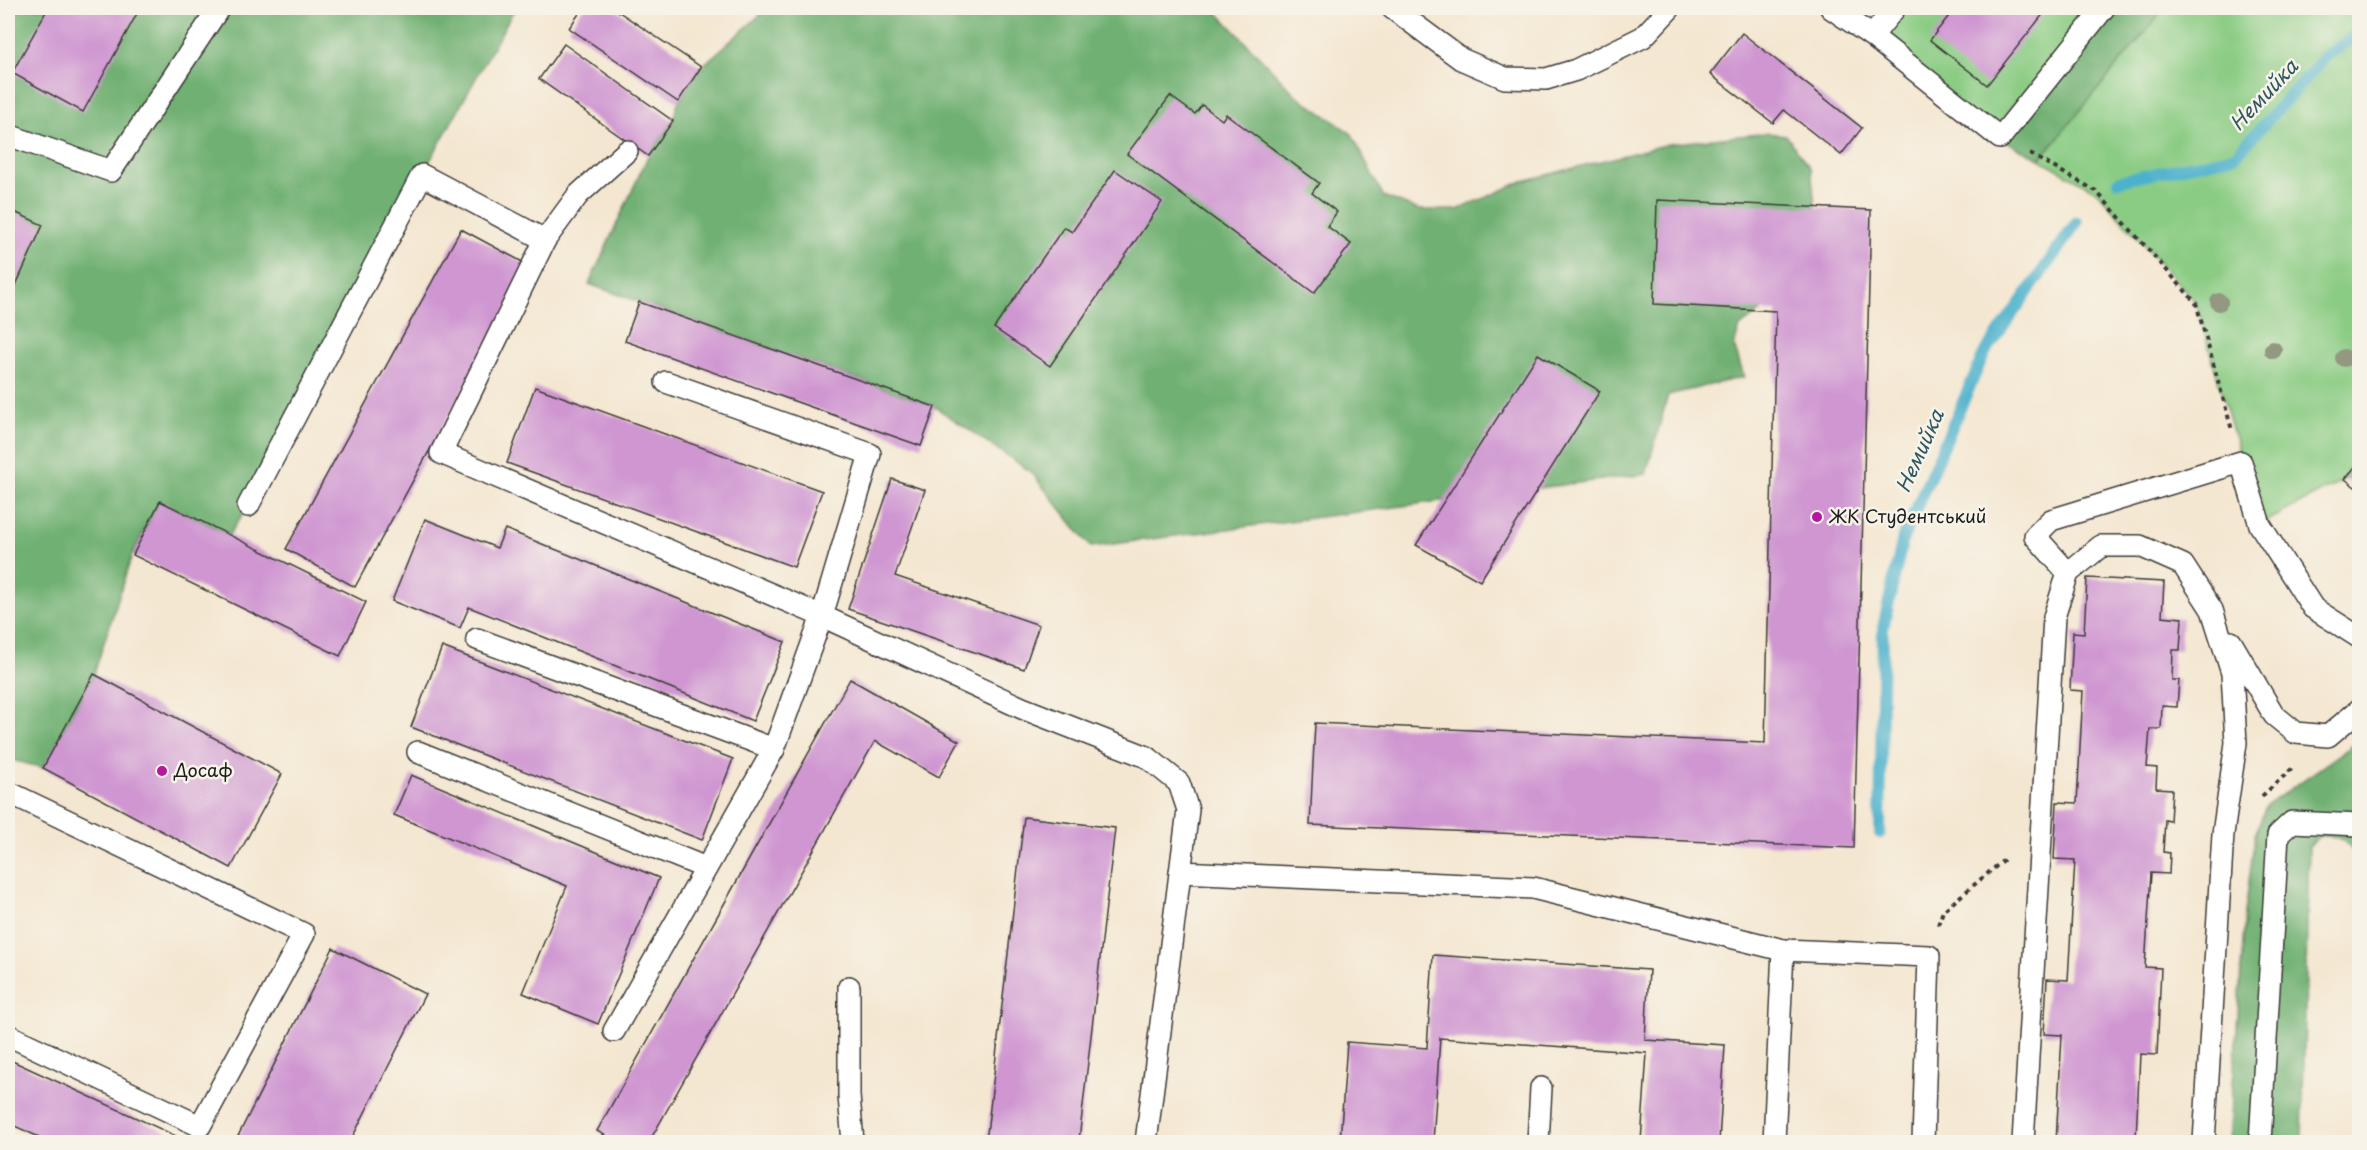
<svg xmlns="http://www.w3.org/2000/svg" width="2367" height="1150" viewBox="0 0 2367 1150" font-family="'Playpen Sans',sans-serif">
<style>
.green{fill:#8bcc84;stroke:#547450;stroke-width:1.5}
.forest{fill:#70b072;stroke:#466647;stroke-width:1.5}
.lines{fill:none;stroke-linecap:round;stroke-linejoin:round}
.stream{stroke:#4cb1cc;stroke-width:12}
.building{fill:#cf96d1}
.lane-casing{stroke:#3c3a37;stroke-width:24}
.path{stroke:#3c3a37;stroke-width:4;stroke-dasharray:4.5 4.5;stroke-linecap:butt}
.lane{stroke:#fff;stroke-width:21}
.tree{fill:#939981}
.poi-dot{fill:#b5179e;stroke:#f7f3e8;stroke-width:2}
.labels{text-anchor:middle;stroke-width:5;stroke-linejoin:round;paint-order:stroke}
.poi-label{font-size:18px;fill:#1c1c1c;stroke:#f7f3e8;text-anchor:start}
.water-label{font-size:20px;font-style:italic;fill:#2f5862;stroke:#f7f3e8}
</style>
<rect width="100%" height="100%" fill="#f7f3e8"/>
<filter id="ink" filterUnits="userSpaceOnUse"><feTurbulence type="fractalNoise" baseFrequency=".0167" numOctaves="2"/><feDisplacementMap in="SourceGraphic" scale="12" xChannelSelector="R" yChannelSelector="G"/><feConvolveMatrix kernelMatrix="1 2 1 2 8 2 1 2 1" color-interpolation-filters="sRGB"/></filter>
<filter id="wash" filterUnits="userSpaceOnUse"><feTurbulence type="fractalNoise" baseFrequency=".008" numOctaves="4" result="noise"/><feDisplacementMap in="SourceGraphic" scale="24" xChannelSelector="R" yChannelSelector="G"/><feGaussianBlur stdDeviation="1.35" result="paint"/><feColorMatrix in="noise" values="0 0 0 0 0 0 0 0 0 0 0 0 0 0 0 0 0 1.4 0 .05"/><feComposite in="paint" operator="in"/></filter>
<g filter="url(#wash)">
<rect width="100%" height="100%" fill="#f4e7d1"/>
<g class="green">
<path d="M1895,8H2104L2000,138L1872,36Z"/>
<path d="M2165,8H2359L2360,461L2345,479L2260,525L2196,303L2096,191L2040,159Z"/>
</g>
<g class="forest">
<path d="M8,8H515L422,175L248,506L229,535L159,501L132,555L94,674L43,768L8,759Z"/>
<path d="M768,8H1213L1295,94L1352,134L1383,196L1419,210H1457L1523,181L1668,144L1767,133L1786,135L1811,169L1820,252L1782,295L1740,327L1734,345L1744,377L1668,395L1646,474L1091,547L1031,472L935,407L589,284L648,156L673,121L678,102L701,67Z"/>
<path d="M2104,8H2165L2040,159L2000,138Z"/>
<path d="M2359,741V860C2346,841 2343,835 2319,836L2309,846L2302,1142H2229L2245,912L2255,835L2266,806Z"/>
</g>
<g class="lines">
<g class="stream">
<path d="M2119,181L2235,156L2326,56L2360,32"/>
<path d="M1880,833L1883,628L1903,538L1984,354L2077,222"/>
</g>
</g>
<g id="blocks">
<g class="building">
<path d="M48,8H140L83,112L12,73Z"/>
<path d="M583,8H613L701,67L678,102L569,28Z"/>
<path d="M1955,8H2048L1987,85L1930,40Z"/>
<path d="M1742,33L1862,128L1841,155L1784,110L1773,123L1710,74Z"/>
<path d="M564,44L673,121L648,156L539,79Z"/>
<path d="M1170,96L1195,114L1202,105L1222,120L1226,114L1319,183L1312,193L1337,212L1327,226L1351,244L1314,293L1127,154Z"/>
<path d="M1115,170L1162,202L1050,366L994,328L1064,227L1072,232Z"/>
<path d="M1657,200L1871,210L1854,848L1310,825L1315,723L1765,743L1776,311L1654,304Z"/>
<path d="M8,209L43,225L8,303Z"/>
<path d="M461,229L530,266L355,587L286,549Z"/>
<path d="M639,302L935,407L921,446L625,341Z"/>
<path d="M1538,354L1600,391L1480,581L1416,545Z"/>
<path d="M535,387L822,491L794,567L507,463Z"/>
<path d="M2360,461V491L2345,479Z"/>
<path d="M892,479L925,490L895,576L1039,625L1024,669L848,609Z"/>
<path d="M160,501L366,602L340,656L133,555Z"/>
<path d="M425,519L497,548L505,529L785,642L753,721L469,607L460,628L392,601Z"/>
<path d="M2087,578L2164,582L2162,616L2182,618L2180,650H2173L2172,680H2179L2177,707L2162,706L2161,729H2150L2147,767L2157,768L2156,788L2172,789L2170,821L2165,820L2163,852L2170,853L2169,874L2151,873L2145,967L2161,968L2157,1055L2140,1054L2136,1138L2153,1139V1142H2056L2062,1035L2044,1034L2047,979L2068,980L2075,860L2054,859L2057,802L2077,803L2083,691L2070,690L2073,632L2084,633Z"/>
<path d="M442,647L733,759L702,840L411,727Z"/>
<path d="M94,674L282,774L231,868L43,768Z"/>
<path d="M850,679L959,741L939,777L875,741L649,1142H617L597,1131Z"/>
<path d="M411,775L659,878L598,1024L523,993L567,886L394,815Z"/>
<path d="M1024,817L1115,828L1079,1140L1068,1139V1142H986Z"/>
<path d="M333,948L425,994L350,1142H235Z"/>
<path d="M1433,955L1649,970L1645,1040L1725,1045L1719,1142H1641L1647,1053L1440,1038L1433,1142H1340L1347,1042L1427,1048Z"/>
<path d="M8,1059L176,1136L173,1142H50L8,1123Z"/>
</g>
</g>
</g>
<g filter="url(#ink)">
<use href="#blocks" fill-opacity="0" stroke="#3c3a37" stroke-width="1.5"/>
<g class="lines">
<g class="lane-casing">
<g id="lane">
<path d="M1392,8L1461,59L1505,78L1546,79L1576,70L1643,37L1670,8"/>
<path d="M1831,8L1872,36L2000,138L2104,8"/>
<path d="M1872,36L1895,8"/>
<path d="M8,135L111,171L219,8"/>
<path d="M627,151L578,195L545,240L441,453L822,616L1022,708L1147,757L1179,783L1188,810L1146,1142"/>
<path d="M248,506L422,175L545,240"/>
<path d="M2068,573L2035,536L2051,520L2241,462L2260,525L2313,608L2360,638"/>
<path d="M477,639L774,749L822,616L870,454L666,382"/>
<path d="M2231,642L2274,715L2296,733L2328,736L2360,709"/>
<path d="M418,752L706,868"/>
<path d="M8,792L304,934L200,1126L8,1035"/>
<path d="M1180,872L1533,888L1783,950"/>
<path d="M849,987V1096L853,1142"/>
<path d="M614,1031L774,749"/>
<path d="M1538,1142L1541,1088"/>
<path d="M1774,1142L1783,950L1929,956L1923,1142"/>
<path d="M2023,1142L2054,617L2068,573L2101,546H2140L2183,565L2212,610L2232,673L2236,743L2223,834L2204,1142"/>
<path d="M2260,1142L2278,835L2292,822L2360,825"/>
</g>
</g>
<g class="path">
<path d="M2030,154L2096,191L2196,303L2232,430"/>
<path d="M2262,796L2294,767"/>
<path d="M1938,925L1943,911L2006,858"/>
</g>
<use href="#lane" class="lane"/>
</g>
<g class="tree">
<circle cx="2219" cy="302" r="9"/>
<circle cx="2273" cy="350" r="9"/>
<circle cx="2344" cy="358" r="9"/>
</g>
</g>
<g class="poi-dot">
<circle cx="1817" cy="517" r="6"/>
<circle cx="162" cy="771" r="6"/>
</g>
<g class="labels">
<g class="poi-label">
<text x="1829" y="523">ЖК Студентський</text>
<text x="174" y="777">Досаф</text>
</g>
<g class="water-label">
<text transform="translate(2264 95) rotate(-47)" y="7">Немийка</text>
<text transform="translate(1920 451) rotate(-66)" y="7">Немийка</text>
</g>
</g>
<rect width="2367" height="1150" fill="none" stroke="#f7f3e8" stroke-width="30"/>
</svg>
